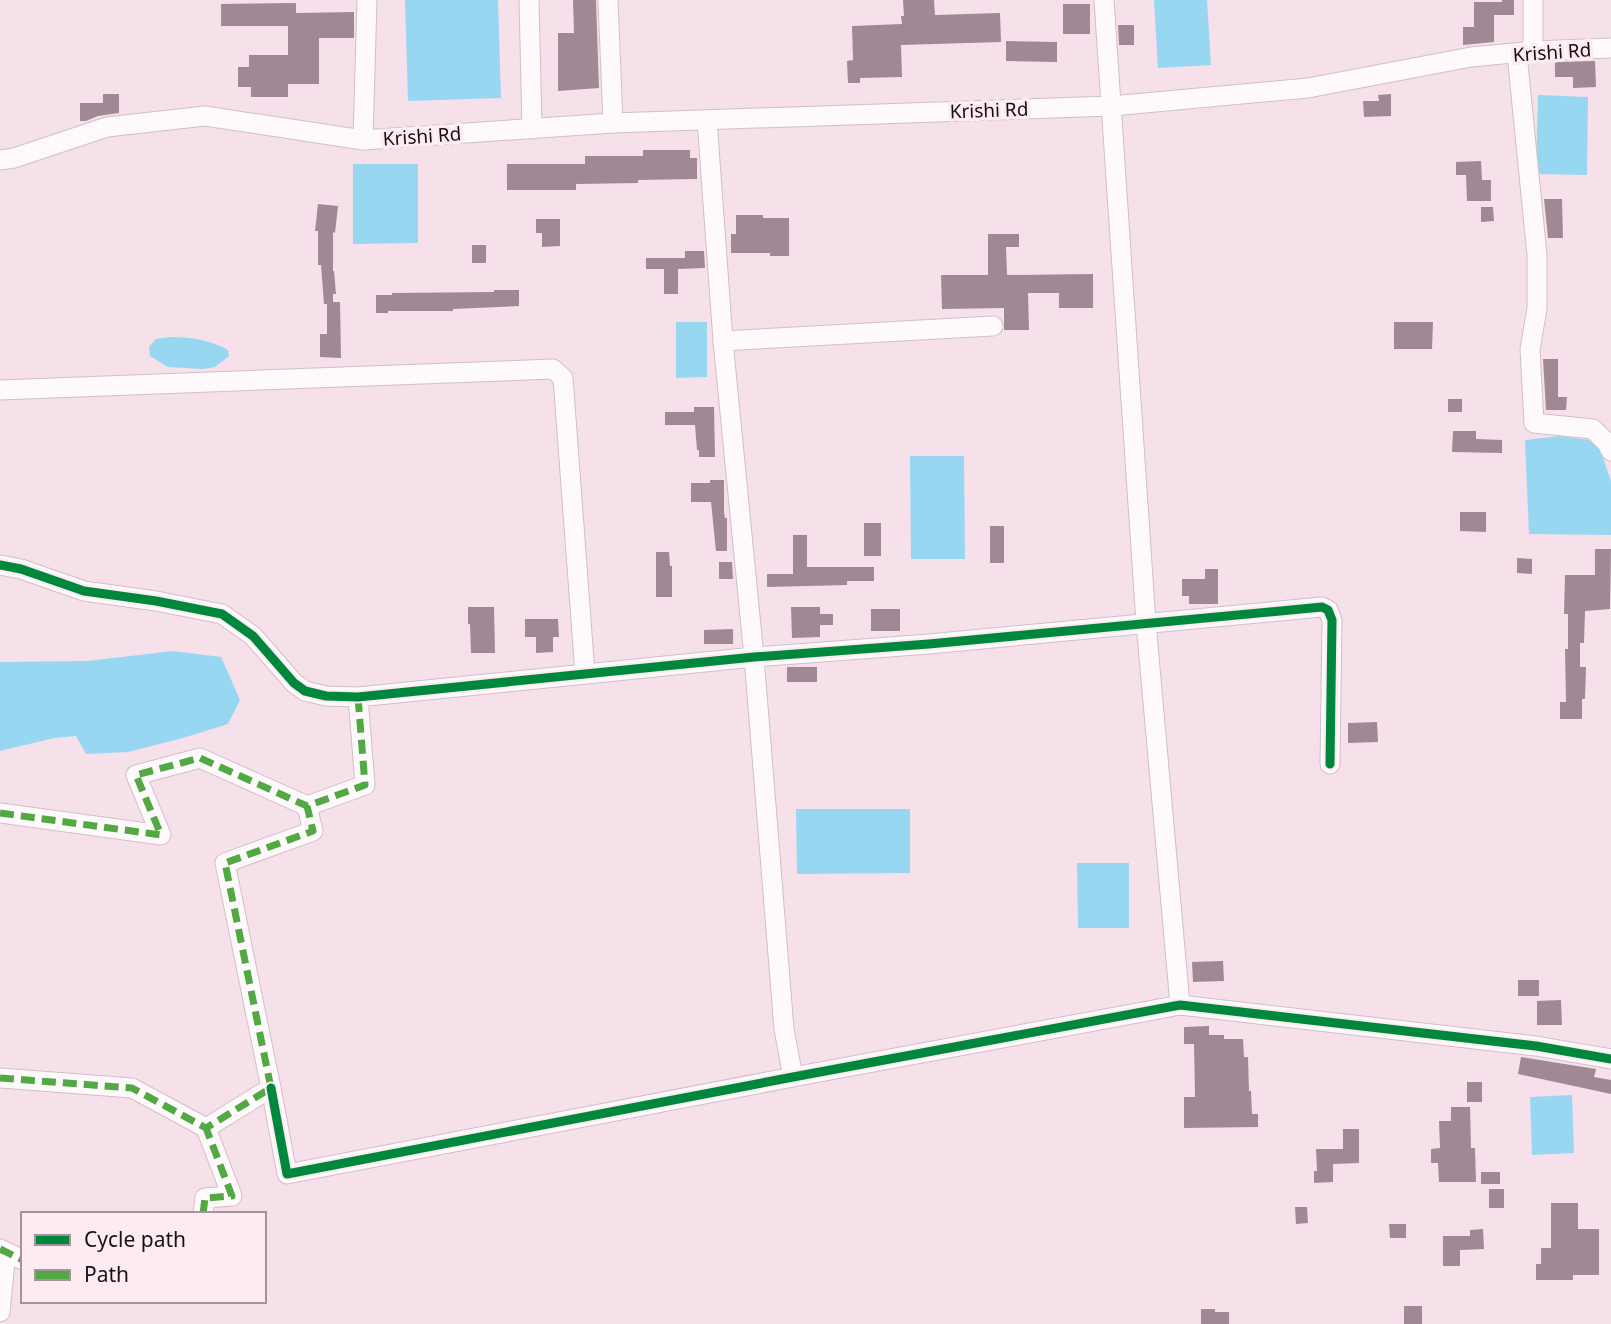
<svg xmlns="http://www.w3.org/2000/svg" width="1611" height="1324" viewBox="0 0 1611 1324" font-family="'Noto Sans',sans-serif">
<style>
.water{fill:#98d7f2}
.building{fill:#a08994}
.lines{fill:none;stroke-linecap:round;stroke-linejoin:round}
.minor-casing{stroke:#d1bfc7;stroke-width:21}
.minor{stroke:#fefafc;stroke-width:19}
.quiet{stroke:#52a842;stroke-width:7;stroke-dasharray:14 7;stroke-linecap:butt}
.cycleway-casing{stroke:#fcecf2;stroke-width:13}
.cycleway{stroke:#00873e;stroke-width:9}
.labels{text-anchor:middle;stroke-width:7;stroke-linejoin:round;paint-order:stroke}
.street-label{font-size:19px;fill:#1c0f14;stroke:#fcecf2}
</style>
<rect width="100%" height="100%" fill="#f6e0e9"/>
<g class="water">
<path d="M405,0H498L501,98L408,101Z"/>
<path d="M1154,0H1207L1211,65L1158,68Z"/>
<path d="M1538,95L1588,97L1587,175L1536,174Z"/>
<path d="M353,164H418V243L353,244Z"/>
<path d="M676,322H707V377L676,378Z"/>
<path d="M171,337C191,337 210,340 228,350L229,356L215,367L203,369L168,367L150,356L149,347L156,339Z"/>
<path d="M1560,436L1597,441L1611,481V535L1529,534L1525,440Z"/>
<path d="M910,456H964L965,559H911Z"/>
<path d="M173,651L221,657L240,700L228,724L183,738L128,752L86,754L76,736L54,738L0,751V662L87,661Z"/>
<path d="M796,809H910V873L797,874Z"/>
<path d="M1077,863H1129V928H1078Z"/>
<path d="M1572,1095L1574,1153L1532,1155L1530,1097Z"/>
</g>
<g class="building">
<path d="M573,0H596L599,88L558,91V33H574Z"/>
<path d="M903,0H934L935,15L1000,13L1001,42L901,45L902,77L860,78V83H848L847,61L853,60L852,26L902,24L901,16H904Z"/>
<path d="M1502,0H1514V15H1494V42L1463,45V27H1474V2H1502Z"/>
<path d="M296,3V13L354,12V38H319V84H288V97H251V87H238V67H249V55H288V26H221V4Z"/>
<rect x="1063" y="4" width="27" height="30"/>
<path d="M1118,25H1134V45H1119Z"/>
<path d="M1006,41L1057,42V62L1006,61Z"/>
<path d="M1595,61L1596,87L1573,88V77H1555V62Z"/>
<path d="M103,94H119V113L98,116L86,121H80V103H103Z"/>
<path d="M1391,94V116L1364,117L1363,101H1379L1378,95Z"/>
<path d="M643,150H690V158H697V179L638,180V183L576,184V190H507V164H585V156H643Z"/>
<path d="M1481,161L1482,180H1491V201H1467L1466,175H1456V162Z"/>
<path d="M1544,199H1562L1563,238H1548Z"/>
<path d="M318,204L338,206L335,233L333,232V271H334L336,294H333V302H340L341,358L320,357V334H327V304H324L321,265H318V231H315Z"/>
<path d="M1481,207H1493L1494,221L1481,222Z"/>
<path d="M736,215H763V218H789V256H770V253H731V234H736Z"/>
<path d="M536,219H560V246L542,247V233H536Z"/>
<path d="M988,234H1019V247H1006L1007,275L1093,274V308H1059V293H1028L1029,330H1004V308L942,309L941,275H988Z"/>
<rect x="472" y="245" width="14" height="18"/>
<path d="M685,251H704L705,268L678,269V294H664V269H646V258H685Z"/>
<path d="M494,290H519V306L453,309V311H388V313H376V295H392V293L494,292Z"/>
<path d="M1394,322H1433L1432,349H1394Z"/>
<path d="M1543,359H1558V397H1567L1566,410H1546Z"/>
<rect x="1448" y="399" width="14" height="13"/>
<path d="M694,407H714L715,457H699V450H697L695,425H665V412H694Z"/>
<path d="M1453,431H1476V439L1502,440V453L1452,452Z"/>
<path d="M710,480H724V512L725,518H727V551H716L711,502H691V483H710Z"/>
<path d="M1460,512H1486V532L1460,531Z"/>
<rect x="864" y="523" width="17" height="33"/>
<rect x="990" y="526" width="14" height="37"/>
<path d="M793,535H807V567H874V581H847V585L767,587V574H793Z"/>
<path d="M1595,549H1611L1610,609L1585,611L1584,643H1580V667H1586L1585,699H1582V719H1560V702H1566L1565,649H1568V614H1564L1565,575H1595Z"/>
<path d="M656,552H669L670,566H672V597H656Z"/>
<path d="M1517,558L1532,559V574L1517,573Z"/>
<path d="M719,562H732L733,579H719Z"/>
<path d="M1205,569H1218V604H1189V596H1182V579H1205Z"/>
<path d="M468,607H494L495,653H471L470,624H468Z"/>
<path d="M791,607H820V614H833V625H820V637L792,638Z"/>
<rect x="871" y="609" width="29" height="22"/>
<path d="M525,619H558L559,637H553V652L536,653V637H525Z"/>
<path d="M733,629V644H704V630Z"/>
<rect x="787" y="667" width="30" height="15"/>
<path d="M1377,722L1378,742L1348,743V723Z"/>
<path d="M1223,961L1224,981L1193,982L1192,962Z"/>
<rect x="1518" y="980" width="21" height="16"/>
<path d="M1561,1000L1562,1025H1537V1001Z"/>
<path d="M1209,1026V1035H1224V1039H1243L1244,1057H1248L1249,1091H1251L1252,1114H1258V1127L1184,1128V1097H1195L1194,1044H1184V1027Z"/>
<path d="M1521,1057L1596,1069L1594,1077L1611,1080V1094L1518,1074Z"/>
<rect x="1467" y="1082" width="15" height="20"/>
<path d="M1451,1107H1470L1471,1148H1475L1476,1182H1439L1438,1163H1431V1149L1440,1148L1439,1121H1451Z"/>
<path d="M1343,1129H1359V1163L1333,1164V1182L1314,1183V1171H1317L1316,1149H1343Z"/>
<rect x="1481" y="1172" width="19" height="12"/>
<rect x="1489" y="1189" width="15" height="19"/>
<path d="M1551,1203H1578V1229H1599V1275H1573V1280H1536V1264H1541V1248H1551Z"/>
<path d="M1295,1207H1307L1308,1223L1296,1224Z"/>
<path d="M1389,1224H1406V1238H1390Z"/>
<path d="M1483,1229L1484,1249L1460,1250V1266H1443V1236H1470V1230Z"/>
<rect x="1404" y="1306" width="18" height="18"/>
<path d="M1201,1309H1215V1312H1229V1324H1201Z"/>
</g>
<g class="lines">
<g class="minor-casing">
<g id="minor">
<path d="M529,0L532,129"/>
<path d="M608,0L613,123"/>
<path d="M1104,0L1146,623L1180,1005"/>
<path d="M1533,0V51"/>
<path d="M1517,54L1537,255V309L1530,349L1534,423L1593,429L1607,443L1611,451"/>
<path d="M707,120L723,341L754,657L784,1029L793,1077"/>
<path d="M363,140L613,123L1112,106L1308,88L1471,57L1533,51L1611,48"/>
<path d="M0,160L14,158L107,127L205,116L363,140L367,0"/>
<path d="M723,341L993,326"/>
<path d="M0,390L553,369L563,378L585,674"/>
<path d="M0,565L21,569L84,591L156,601L222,614L253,636L294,683L305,691L326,696L358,697L754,657L929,644L1322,607L1328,610L1332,620L1330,764"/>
<path d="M0,813L161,835L136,775L200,758L307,806L365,785L358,697"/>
<path d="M0,1078L132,1088L206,1128L271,1088L225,863L313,831L307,806"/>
<path d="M271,1088L287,1174L793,1077L1180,1005L1536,1046L1611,1059"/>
<path d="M203,1214L205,1198L232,1196L206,1128"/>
<path d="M0,1249L23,1260"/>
<path d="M0,1312L6,1252"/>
</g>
</g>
<use href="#minor" class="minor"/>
<g class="quiet">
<path d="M0,813L161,835L136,775L200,758L307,806L365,785L358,697"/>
<path d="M0,1078L132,1088L206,1128L271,1088L225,863L313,831L307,806"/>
<path d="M203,1214L205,1198L232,1196L206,1128"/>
<path d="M0,1249L23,1260"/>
</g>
<g class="cycleway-casing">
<g id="cycleway">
<path d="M0,565L21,569L84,591L156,601L222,614L253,636L294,683L305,691L326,696L358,697L754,657L929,644L1322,607L1328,610L1332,620L1330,764"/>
<path d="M271,1088L287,1174L793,1077L1180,1005L1536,1046L1611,1059"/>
</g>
</g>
<use href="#cycleway" class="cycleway"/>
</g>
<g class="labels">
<g class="street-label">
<text transform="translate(1552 52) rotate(-4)" y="7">Krishi Rd</text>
<text transform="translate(989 110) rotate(-2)" y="7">Krishi Rd</text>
<text transform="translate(422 136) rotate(-4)" y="7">Krishi Rd</text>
</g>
</g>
<rect x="21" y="1212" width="245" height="91" fill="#fcecf2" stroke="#a29499" stroke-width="2"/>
<rect x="35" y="1235" width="35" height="10" fill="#00873e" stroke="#a29499" stroke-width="2"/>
<text x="84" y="1247" font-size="21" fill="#1c0f14">Cycle path</text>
<rect x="35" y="1270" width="35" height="10" fill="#52a842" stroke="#a29499" stroke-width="2"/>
<text x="84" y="1282" font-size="21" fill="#1c0f14">Path</text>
</svg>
